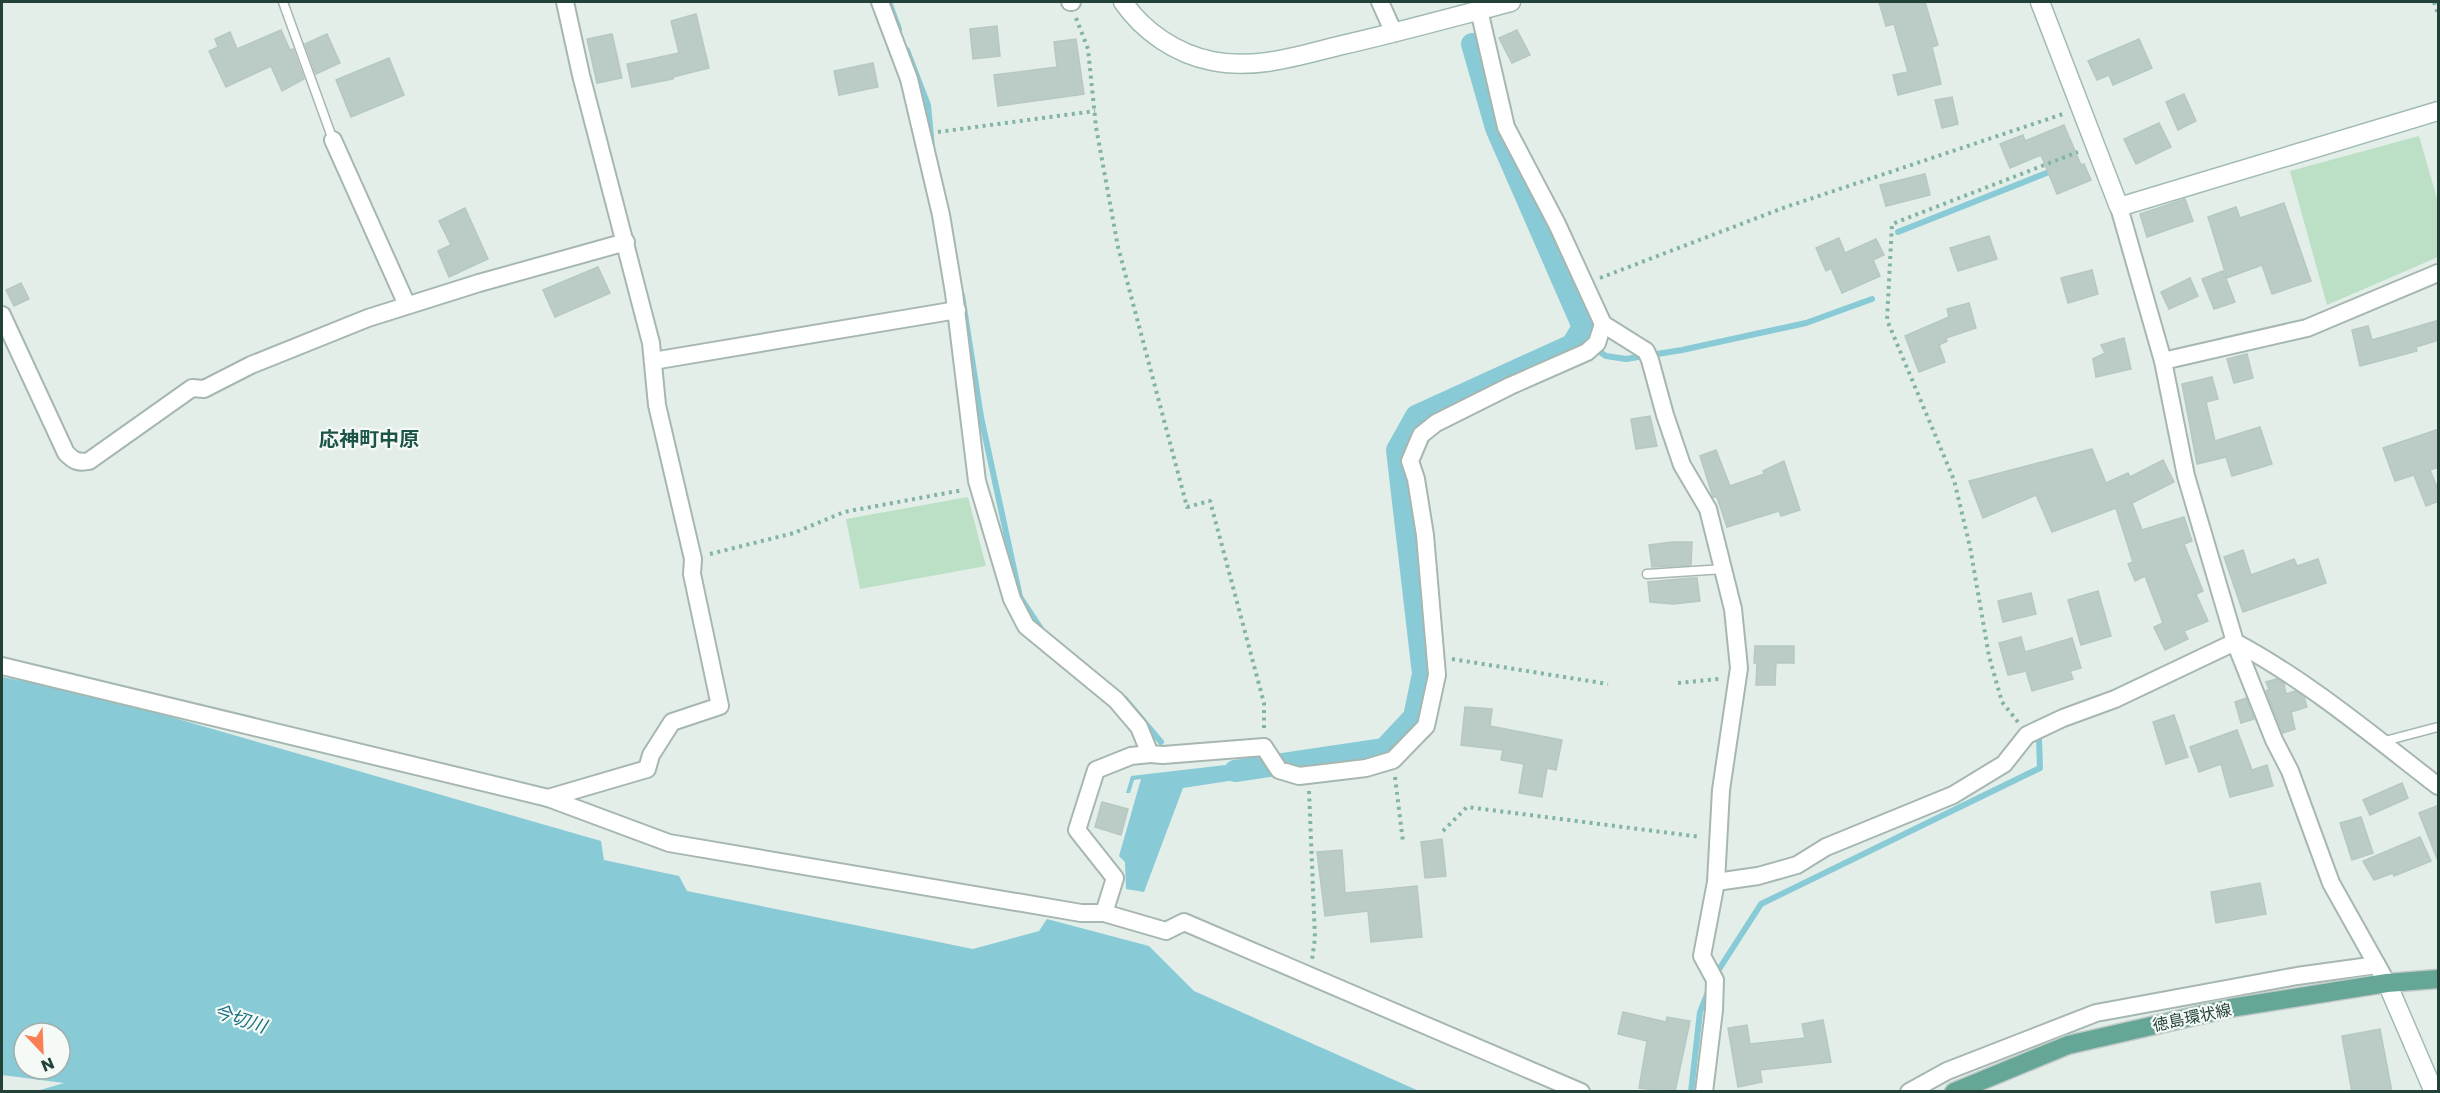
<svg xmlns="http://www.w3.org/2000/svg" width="2440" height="1093" viewBox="0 0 2440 1093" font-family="Poppins,'Noto Sans JP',sans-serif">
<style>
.green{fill:#bbe0c6}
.water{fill:#88cad6;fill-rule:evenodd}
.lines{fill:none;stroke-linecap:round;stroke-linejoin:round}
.stream{stroke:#88cad6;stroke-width:6}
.canal{stroke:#88cad6;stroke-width:22}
.building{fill:#bbccc6;stroke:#b5c8c1;stroke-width:1.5}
.lane-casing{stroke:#a6b7b1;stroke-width:11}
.street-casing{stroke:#a6b7b1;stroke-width:20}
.secondary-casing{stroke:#a1bbb2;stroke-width:21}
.primary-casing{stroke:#c1cac8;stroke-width:21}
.path{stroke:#82b4a5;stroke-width:4;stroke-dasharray:3 4.5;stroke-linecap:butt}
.lane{stroke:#fff;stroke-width:8}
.street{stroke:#fff;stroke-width:16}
.secondary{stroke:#fff;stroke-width:18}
.primary{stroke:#65a696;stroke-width:18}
.labels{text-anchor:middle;stroke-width:4.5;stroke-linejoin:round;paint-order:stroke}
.street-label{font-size:16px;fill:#224139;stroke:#f5faf7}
.water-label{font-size:18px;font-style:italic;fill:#176f82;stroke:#f5faf7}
.quarter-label{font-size:20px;font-weight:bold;fill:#1c5548;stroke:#f5faf7}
</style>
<rect width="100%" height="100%" fill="#e4eee9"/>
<g class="green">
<path d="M2419,136L2438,202V257L2327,305L2290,171Z"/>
<path d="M968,497L986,566L860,589L846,519Z"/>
</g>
<g class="water">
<path d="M2,677L88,693L601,841L604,860L679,876L687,891L973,949L1039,931L1047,919L1149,946L1194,991L1419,1091H37L64,1083L2,1075ZM24,1033H60V1069H24Z"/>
<path d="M1260,761L1268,775L1183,788L1144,892L1126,889L1125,862L1119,856L1141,779L1134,780L1130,793H1126L1131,776Z"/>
</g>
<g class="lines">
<g class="stream">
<path d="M889,2L899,29"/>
<path d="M907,50L928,105L932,147"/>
<path d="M1898,232L2054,170"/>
<path d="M962,295L981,417L1020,597L1041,629"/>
<path d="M1577,337L1606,356L1626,359L1682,350L1806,323L1872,299"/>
<path d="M1125,699L1161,742"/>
<path d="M1716,974L1761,904L2040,768L2039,739"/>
<path d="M1691,1092L1700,1012L1708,992"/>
</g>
<path class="canal" d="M1235,771L1384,749L1414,717L1423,674L1397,450L1416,416L1572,345L1583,327L1496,128L1472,44"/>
</g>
<g class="building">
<path d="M1879,2H1925L1938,45L1932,47L1941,84L1898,95L1893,75L1908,72L1894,24L1886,26Z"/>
<path d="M696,14L709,68L673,77V79L632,87L627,64L679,53L671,21Z"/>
<path d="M997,26L1000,56L973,59L970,29Z"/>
<path d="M281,30L290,50L293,49L304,79L282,91L271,66L226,87L209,51L218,47L215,39L230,32L237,49Z"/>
<path d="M1517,30L1530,55L1512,63L1499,38Z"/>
<path d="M327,34L340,63L316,74L305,44Z"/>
<path d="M612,34L622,78L597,83L587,39Z"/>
<path d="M1076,39L1084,94L998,106L994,75L1057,67L1054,42Z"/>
<path d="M2139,39L2152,68L2113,85L2109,75L2097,80L2088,61Z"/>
<path d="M389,58L404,95L351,117L336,80Z"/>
<path d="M873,63L878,87L839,95L834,71Z"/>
<path d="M2184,94L2196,121L2178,130L2166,102Z"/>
<path d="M1952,97L1958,124L1942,128L1935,100Z"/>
<path d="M2159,123L2171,147L2136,164L2124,139Z"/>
<path d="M2064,125L2081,165L2084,164L2091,180L2057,194L2041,155L2010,168L2000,144L2023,135L2025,141Z"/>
<path d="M1925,174L1930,195L1886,206L1880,185Z"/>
<path d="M2185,199L2193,221L2147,237L2140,214Z"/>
<path d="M2284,203L2311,281L2272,294L2262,265L2227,278L2208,217L2236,207L2240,218Z"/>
<path d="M465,208L488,259L449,277L438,251L451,245L439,221Z"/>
<path d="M1989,236L1997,259L1958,271L1950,248Z"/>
<path d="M1839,238L1845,253L1876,239L1884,255L1873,260L1880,276L1842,293L1831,268L1826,271L1816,248Z"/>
<path d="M598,267L610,293L555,317L543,290Z"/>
<path d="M2092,270L2098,294L2068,303L2061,278Z"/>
<path d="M2223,271L2235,302L2214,309L2202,279Z"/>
<path d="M2190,278L2198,296L2169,309L2161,292Z"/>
<path d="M21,283L29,299L14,306L6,290Z"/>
<path d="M1969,303L1976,328L1946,338L1947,341L1939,345L1945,362L1919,372L1905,336L1949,317L1947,309Z"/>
<path d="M2439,320V340L2416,347L2417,351L2360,366L2352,330L2368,326L2372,340Z"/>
<path d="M2124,338L2131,369L2096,377L2093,359L2105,353L2101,345Z"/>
<path d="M2247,354L2253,378L2234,383L2227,359Z"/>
<path d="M2212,377L2218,399L2206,402L2215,441L2260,427L2272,464L2232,476L2226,457L2197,464L2182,384Z"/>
<path d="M1650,416L1657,446L1636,449L1631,419Z"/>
<path d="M2439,429V467L2430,470L2439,492V501L2426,506L2414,475L2395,481L2383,448Z"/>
<path d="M2092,449L2106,483L2128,473L2130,477L2163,460L2174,482L2132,503L2142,530L2184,517L2192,541L2184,544L2203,591L2196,594L2208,621L2184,631L2188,639L2165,650L2154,627L2163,623L2145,576L2135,581L2128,564L2133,562L2116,508L2052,532L2036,495L1983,518L1969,481Z"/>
<path d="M1716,450L1730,486L1764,474L1763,471L1784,461L1800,510L1781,516L1779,511L1727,527L1717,497H1713L1700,456Z"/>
<path d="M1673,542H1692L1691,565L1652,567L1649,545Z"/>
<path d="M2243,550L2251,575L2294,559L2297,566L2318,559L2326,583L2243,612L2224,557Z"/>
<path d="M1690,578H1697L1700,601L1673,604L1650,602L1648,582Z"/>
<path d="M2098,591L2111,636L2081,645L2068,600Z"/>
<path d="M2031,593L2036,614L2003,622L1998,601Z"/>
<path d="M2021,637L2025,652L2072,638L2081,668L2070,671L2073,679L2032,691L2026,671L2008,675L1999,643Z"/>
<path d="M1755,646H1794V663H1776L1775,685H1756L1757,663H1754Z"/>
<path d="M2276,679L2284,683L2286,694L2295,691L2304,697L2307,707L2291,712L2295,729L2283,733L2266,691L2269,689L2266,682Z"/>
<path d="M2246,698L2254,719L2241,723L2235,702Z"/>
<path d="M1465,707L1492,709L1490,726L1562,740L1556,770L1547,768L1542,797L1519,793L1524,764L1501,760L1503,750L1461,745Z"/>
<path d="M2174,715L2188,757L2166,764L2153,722Z"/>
<path d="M2237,730L2252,770L2267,765L2273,786L2230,797L2221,764L2199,772L2190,747Z"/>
<path d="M2402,783L2408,798L2370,815L2363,800Z"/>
<path d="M1102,802L1128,809L1121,835L1095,827Z"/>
<path d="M2439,805V860L2438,861L2419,813Z"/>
<path d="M2361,817L2373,853L2352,860L2340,823Z"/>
<path d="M2420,837L2431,861L2394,876L2393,873L2374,880L2363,861Z"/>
<path d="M1442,839L1446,876L1425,878L1421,842Z"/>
<path d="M1342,850L1345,893L1417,886L1422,937L1371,942L1368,911L1325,916L1317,852Z"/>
<path d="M2260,883L2266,914L2216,923L2211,892Z"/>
<path d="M1623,1012L1666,1022L1667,1017L1690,1021L1675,1092L1639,1088L1647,1041L1618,1034Z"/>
<path d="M1823,1020L1831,1062L1760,1070L1762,1082L1738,1087L1728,1028L1747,1025L1750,1044L1805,1038L1802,1024Z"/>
<path d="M2380,1029L2392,1092H2352L2342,1036Z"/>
</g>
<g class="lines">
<g class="lane-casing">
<g id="lane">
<path d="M283,2L333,140"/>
<path d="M1647,574L1724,569"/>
<path d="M2381,742L2438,727"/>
</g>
</g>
<g class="street-casing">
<g id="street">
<path d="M880,2L909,79L941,215L954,293L977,481L1012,599L1026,626L1116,700L1139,727L1150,754L1163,755L1264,747L1279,770L1299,776L1366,768L1393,760L1426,726L1437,675L1425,535L1416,479L1410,461L1421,435L1436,423L1510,386L1587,352L1597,343L1603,324"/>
<path d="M1070,2H1072"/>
<path d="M1380,2L1394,33"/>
<path d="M1479,10L1506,127L1557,224L1603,324L1646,351L1650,360L1665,415L1682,465L1708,509L1733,609L1739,668L1721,790L1716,882L1702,956L1715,980L1714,1010L1704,1092"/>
<path d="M333,140L407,305"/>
<path d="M2119,207L2163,361L2186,476L2235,642L2274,740L2290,771L2331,883L2387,983"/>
<path d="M2,315L66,453C74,461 78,463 89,461L192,388L204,389L251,365L368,318L479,283L626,242"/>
<path d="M653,361L957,310"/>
<path d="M2163,361L2307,328L2438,273"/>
<path d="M2,666L548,798L669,843L1081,913H1104L1166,931L1184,922L1581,1092"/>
<path d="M548,798L647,769L651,755L672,722L720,706L692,574L693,559L657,405L651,343L581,75L565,2"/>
<path d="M1716,882L1758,876L1797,865L1826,847L1953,795L2004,764L2027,735L2063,718L2115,699L2235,642C2308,681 2373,736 2438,786"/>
<path d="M1104,913L1115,878L1077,830L1096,770L1131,756L1150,754"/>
<path d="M1909,1092L1947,1071L2096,1013L2297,976L2377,965"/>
</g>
</g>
<g class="secondary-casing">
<g id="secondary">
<path d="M1123,2C1143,31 1176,54 1212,61C1254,70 1298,56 1338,46C1396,33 1453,17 1511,2"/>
<path d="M2040,2L2119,207L2438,111"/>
<path d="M2387,983L2434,1092"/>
</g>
</g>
<g class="primary-casing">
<path id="primary" d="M1954,1092L2068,1045L2230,1008L2387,983L2438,979"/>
</g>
<g class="path">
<path d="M2434,2L2438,14"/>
<path d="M1076,18L1088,49L1096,127L1118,247L1187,507L1210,501L1264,703V732"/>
<path d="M938,132L1095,111"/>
<path d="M1600,278L1783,208L2063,114"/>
<path d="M710,554L794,533L844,512L963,490"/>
<path d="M1452,659L1608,684"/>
<path d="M1678,683L1719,679"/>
<path d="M2018,722L2002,702L1989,656L1970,547L1954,480L1887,320L1892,224L2078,152"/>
<path d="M1395,777L1403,842"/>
<path d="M1309,791L1315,938L1312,960"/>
<path d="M1443,831L1467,807L1701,837"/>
</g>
<use href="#lane" class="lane"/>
<use href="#street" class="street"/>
<use href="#secondary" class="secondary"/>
<use href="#primary" class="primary"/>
</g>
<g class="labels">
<g class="street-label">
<text transform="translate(2192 1017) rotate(-12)" y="6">徳島環状線</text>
</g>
<g class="water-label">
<text transform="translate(240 1019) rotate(18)" y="6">今切川</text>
</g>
<g class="quarter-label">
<text x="369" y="446">応神町中原</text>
</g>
</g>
<rect width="2440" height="1093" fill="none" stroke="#224139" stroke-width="6"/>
<g transform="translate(42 1051) rotate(157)"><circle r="28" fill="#f5faf7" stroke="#a1b0ab" stroke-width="1.5"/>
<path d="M0-4.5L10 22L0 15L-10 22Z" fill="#fb7f55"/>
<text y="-9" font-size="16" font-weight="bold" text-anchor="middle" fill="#224139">N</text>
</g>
</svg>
